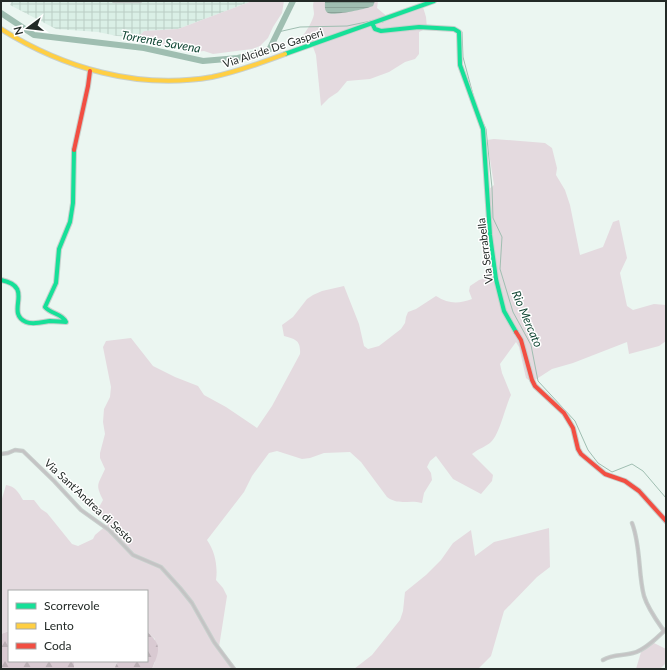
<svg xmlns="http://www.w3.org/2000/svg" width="667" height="670" viewBox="0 0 667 670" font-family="Lato,sans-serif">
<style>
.industrial{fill:url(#industrial-grid)}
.grass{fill:#e4dadf}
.forest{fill:url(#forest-firs)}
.water{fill:url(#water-rules)}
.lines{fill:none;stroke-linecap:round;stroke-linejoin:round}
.stream{stroke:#9fbeb1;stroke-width:1}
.river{stroke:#9fbeb1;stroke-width:6}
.street-casing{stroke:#c8d0cd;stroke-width:4.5}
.fast-casing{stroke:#c8d0cd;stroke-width:6}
.slow-casing{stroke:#c8d0cd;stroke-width:6}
.jam-casing{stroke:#c8d0cd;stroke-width:6}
.street{stroke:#c4c3c4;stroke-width:2.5}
.fast{stroke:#16e098;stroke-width:4}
.slow{stroke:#ffcf43;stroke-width:4}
.jam{stroke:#f24e42;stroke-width:4}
.labels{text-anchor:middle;stroke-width:3;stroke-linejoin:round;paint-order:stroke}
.street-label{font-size:11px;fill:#232a27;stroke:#fff}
.water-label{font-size:12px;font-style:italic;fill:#124735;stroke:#fff}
</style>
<defs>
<pattern id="industrial-grid" width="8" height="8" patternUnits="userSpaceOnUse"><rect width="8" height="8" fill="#daefe6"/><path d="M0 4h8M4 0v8" fill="none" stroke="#bbcdc5"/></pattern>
<pattern id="forest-firs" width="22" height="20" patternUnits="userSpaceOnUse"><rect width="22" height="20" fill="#d9cad2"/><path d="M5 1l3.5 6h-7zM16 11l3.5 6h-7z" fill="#baaeb4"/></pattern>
<pattern id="water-rules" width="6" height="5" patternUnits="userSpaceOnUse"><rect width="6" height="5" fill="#9fbeb1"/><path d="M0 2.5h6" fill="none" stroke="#89a398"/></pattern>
</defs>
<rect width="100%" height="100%" fill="#ebf6f1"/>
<path class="industrial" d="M12,1H252L178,29L144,31L138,37L117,36L98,32L56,29L10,5Z"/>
<g class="grass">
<path d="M252,1H284L282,13L273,27L268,38L260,46L252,49L213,54L204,51L195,52L168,47L138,37L144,31L178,29Z"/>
<path d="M314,1H378L377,8L389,18L423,7L426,17L427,28L419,32V54L415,59L405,62L389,72L370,79L347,81L338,92L329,98L321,106L316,55L313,47L301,38C306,32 313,21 314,14C314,9 312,6 314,1Z"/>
<path d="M494,139L545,143L552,148L557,168L556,175L565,190L570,205L580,255L603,247L613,222L619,220L627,258L620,273L627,306L633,310L654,304L666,305V341L659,346L629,354L627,342L573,363L552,369L535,380L530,381L526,378L519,347L516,342L500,364L502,373L511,395C505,407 500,433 491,442C487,446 478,449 472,454L493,475L492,481L481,494L453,479L436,456L430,461L427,467L431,473L432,480L424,493L422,503C409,499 399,506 387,497L361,462L350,452L324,453L310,458L302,459L277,451L269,453L252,476L244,492L207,540C215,551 218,567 216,580L223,588L227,596L219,647L237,669H152L155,662V639L147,632V591H9V631L1,634V502L6,485C15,486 19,493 23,500H34L41,509L47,513L72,544L78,546L93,539L95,535L108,524C105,518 100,517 98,509L103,500C95,484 98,485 105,469L100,458V453L105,434L103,422L104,409L110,397L111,387L103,347L106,341L131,338L153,366L175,377L198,386L204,395L226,407L257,428L272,406L300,354C301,340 295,339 284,336L282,325L293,317L307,299L313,295L322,291L344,286L359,324L364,346L368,349L379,346L401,329L405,323L406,317L408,312L416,309L436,296C449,304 458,304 472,299L469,291L470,286L479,280L494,275V265L487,250L490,244L488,195L489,189L494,185L487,140Z"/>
<path d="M549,528L550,567L537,577L504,611L491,656L478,669H354L372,655L400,620L403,611L405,592L426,575L441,560L453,543L471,530L475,556L494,542Z"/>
<path d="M652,642L666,649V663L660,669H636L641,652Z"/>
<path d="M74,661H118L114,669H74Z"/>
</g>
<g class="forest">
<path d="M9,631V661H74V669H1V634Z"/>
<path d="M147,632C163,645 159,652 152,669H114L118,661H147Z"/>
</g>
<path class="water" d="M325,1H375L373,6C366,9 333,16 328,13C324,11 325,5 325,1Z"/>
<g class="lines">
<g class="stream">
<path d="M382,22H383"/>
<path d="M278,32L300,27L347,26L371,21"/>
<path d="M462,32L463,57L475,102"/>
<path d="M478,112L486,129L492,188L493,218L502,237L500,269L513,312L531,345L538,381L575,421L588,450L598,463L612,472L632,464L643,471L666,498"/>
</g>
<path class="river" d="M1,13L34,35L144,48L203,61L238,58L269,50L293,1"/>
<g class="street-casing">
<g id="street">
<path d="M114,1H140"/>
<path d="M1,454L8,453L15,450L23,451L54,481L81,510L109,530L133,555L161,567L180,588L192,603L214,642L234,669"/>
<path d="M632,523C641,546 638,574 644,596C648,609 657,621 664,631"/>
<path d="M603,660C613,654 623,656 633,653C645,650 658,637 666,629"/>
</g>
</g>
<g class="fast-casing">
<g id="fast">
<path d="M372,23L375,29L381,31L419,27L454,29L459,32L460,65L483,129L490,235L496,279L504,311L516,332"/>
<path d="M285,54L434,1"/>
<path d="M1,280C36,287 4,312 26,322C33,325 43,322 50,321C56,321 61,322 66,322C63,314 51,314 45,307L56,283L59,249L70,222L73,203L74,150"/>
</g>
</g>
<g class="slow-casing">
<path id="slow" d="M1,29C63,68 138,90 212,77C237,72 261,63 285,54"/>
</g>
<g class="jam-casing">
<g id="jam">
<path d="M74,150L88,86L90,71"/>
<path d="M516,332L521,340L532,380L535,386L564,413L573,428L578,449L581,454L605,474L625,481L639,491L666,521"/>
</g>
</g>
<use href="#street" class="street"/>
<use href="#fast" class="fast"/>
<use href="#slow" class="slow"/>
<use href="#jam" class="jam"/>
</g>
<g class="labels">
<g class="street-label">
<text transform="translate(273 48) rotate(-18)" y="4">Via Alcide De Gasperi</text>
<text transform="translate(485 251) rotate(-97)" y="4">Via Serrabella</text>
<text transform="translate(89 501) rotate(43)" y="4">Via Sant'Andrea di Sesto</text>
</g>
<g class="water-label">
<text transform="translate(161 42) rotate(10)" y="4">Torrente Savena</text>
<text transform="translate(527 319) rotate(67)" y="4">Rio Mercato</text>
</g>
</g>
<rect width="667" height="670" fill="none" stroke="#232a27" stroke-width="4"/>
<rect x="8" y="590" width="140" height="72" fill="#ffffff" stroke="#a7aaa9"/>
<rect x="16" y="603" width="20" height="6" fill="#16e098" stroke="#a7aaa9"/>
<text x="44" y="610" font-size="12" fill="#232a27">Scorrevole</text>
<rect x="16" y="623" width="20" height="6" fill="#ffcf43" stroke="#a7aaa9"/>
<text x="44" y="630" font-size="12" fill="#232a27">Lento</text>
<rect x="16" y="643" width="20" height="6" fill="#f24e42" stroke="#a7aaa9"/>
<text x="44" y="650" font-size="12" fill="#232a27">Coda</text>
<g transform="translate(28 28) rotate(255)" stroke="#ffffff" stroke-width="3" paint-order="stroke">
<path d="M0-3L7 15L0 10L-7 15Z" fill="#232a27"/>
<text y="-6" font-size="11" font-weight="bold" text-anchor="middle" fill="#232a27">N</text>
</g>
</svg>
